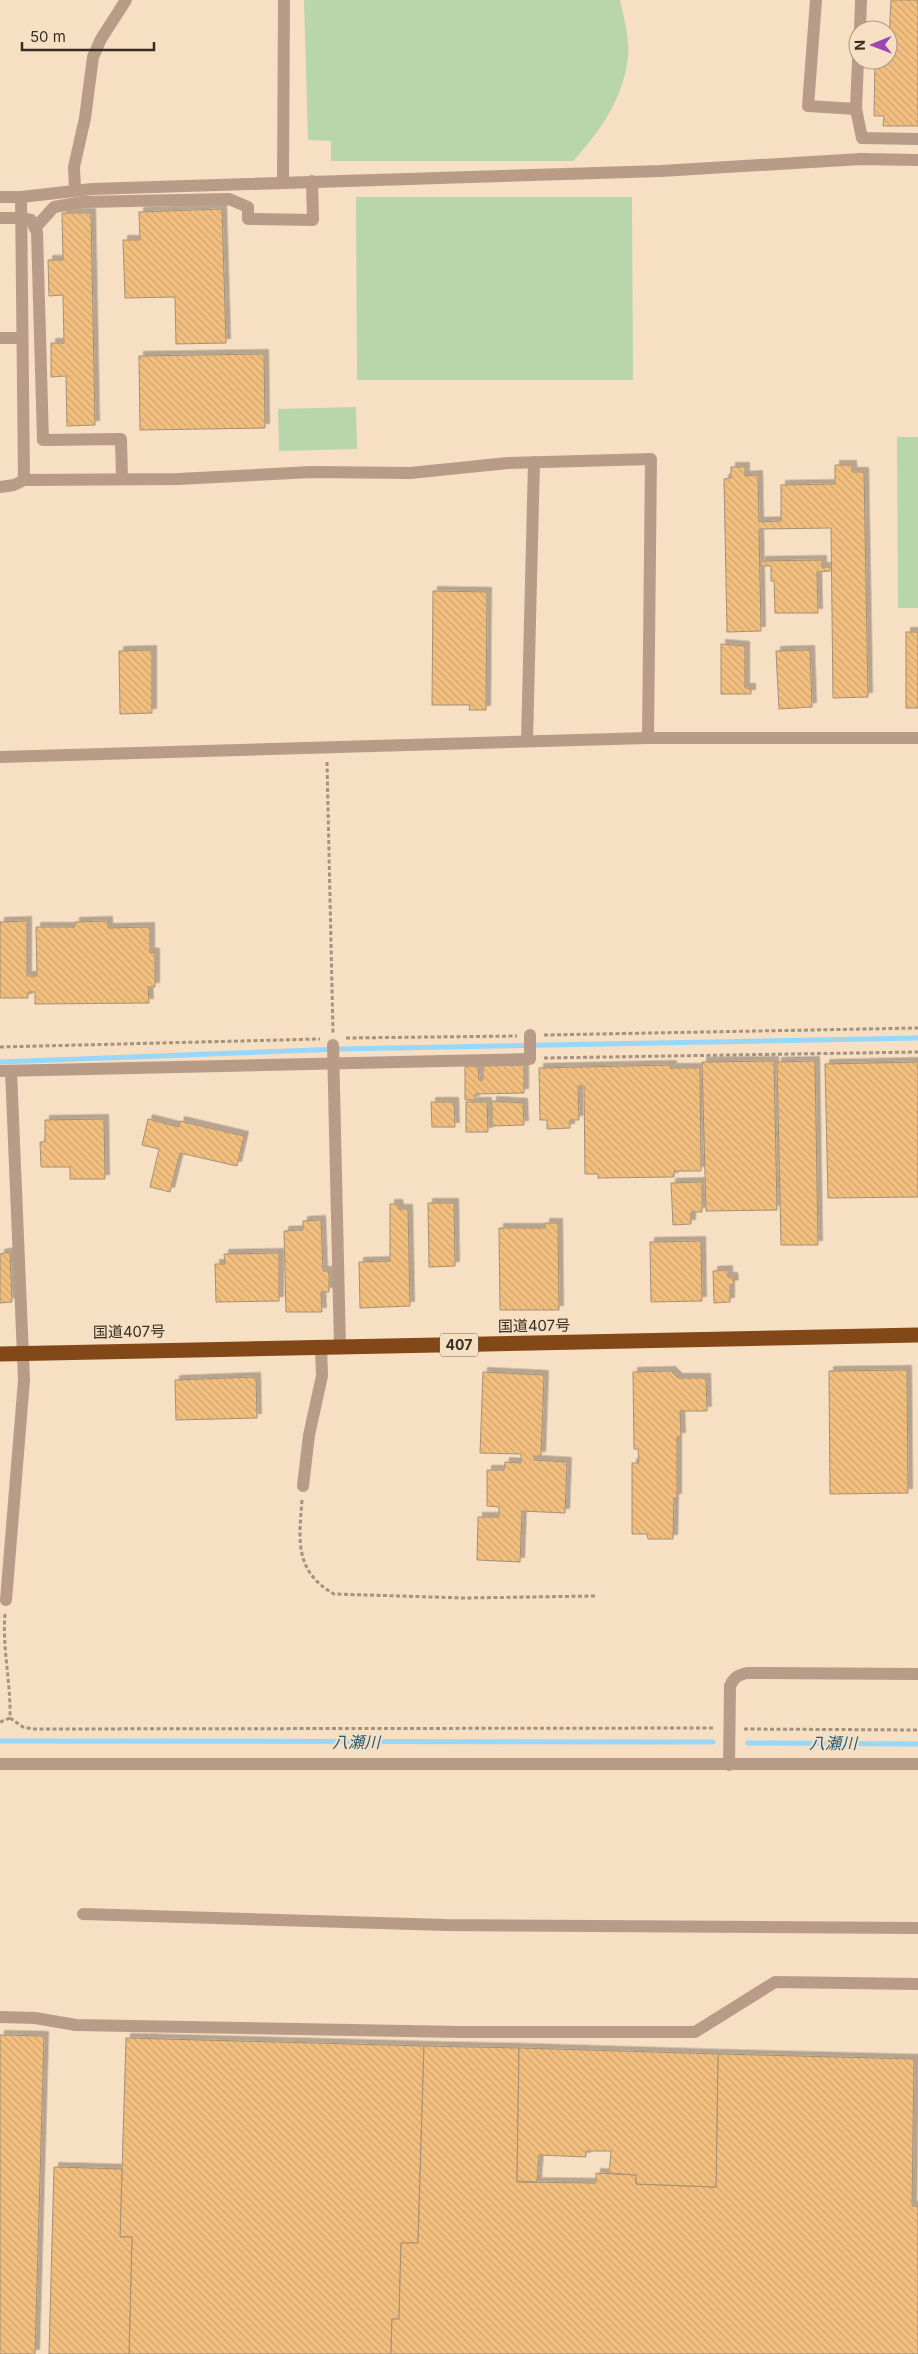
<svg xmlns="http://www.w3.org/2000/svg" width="918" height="2354" viewBox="0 0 918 2354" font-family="Inter,'Noto Sans JP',sans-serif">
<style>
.grass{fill:#b9d6aa}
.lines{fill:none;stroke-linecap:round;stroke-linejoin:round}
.stream{stroke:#97d7f9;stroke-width:5}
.building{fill:url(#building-back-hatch);stroke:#a69076;filter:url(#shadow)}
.path{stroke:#a5937f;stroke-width:3;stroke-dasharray:4 2.5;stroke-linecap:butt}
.minor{stroke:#b99c88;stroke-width:12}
.highway{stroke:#834817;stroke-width:15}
.labels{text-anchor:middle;stroke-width:4;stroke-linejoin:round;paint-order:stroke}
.shield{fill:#f7dfc3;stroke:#716353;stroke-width:1}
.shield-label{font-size:14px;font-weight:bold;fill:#372e23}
.street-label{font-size:15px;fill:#372e23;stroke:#f7dfc3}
.water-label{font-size:16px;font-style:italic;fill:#1f5e7b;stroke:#f7dfc3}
</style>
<defs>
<pattern id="building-back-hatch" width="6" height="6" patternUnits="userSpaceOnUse" patternTransform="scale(1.25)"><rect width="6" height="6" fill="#f2bf7f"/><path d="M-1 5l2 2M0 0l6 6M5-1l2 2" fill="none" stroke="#d0a46d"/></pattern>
<filter id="shadow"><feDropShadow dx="4.5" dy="-4.5" stdDeviation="0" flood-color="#0004"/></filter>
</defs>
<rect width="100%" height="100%" fill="#f7dfc3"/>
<g class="grass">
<path d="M304,0H620C624,18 630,39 628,57C624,97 600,132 573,161H331V141L308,140Z"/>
<path d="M356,197H632L633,380H357Z"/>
<path d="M356,407L357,449L279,451L278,409Z"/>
<path d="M897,437H918V608H898Z"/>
</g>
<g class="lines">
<g class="stream">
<path d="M0,1062L341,1049L918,1038"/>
<path d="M0,1741L713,1742"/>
<path d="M748,1743L918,1744"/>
</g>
</g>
<g class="building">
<path d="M891,0H918V126H883L884,116H874L875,60H888Z"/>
<path d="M222,209L226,343L176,344L175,297L125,298L123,240H140L139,212Z"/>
<path d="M62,213H91L95,425L67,426L66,376L51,377V343H64L63,295L49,296L48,260H63Z"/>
<path d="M264,354L265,428L140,430L139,356Z"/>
<path d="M835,465H852V472H864L868,697L833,698L831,528L759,529L761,631L727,632L724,479L731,478V467H745V476L758,475L759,522L781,521V485L835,484Z"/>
<path d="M822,560V567H830V571L817,572L818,613H775L774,581H771V566H761V561Z"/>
<path d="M433,591L487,592L486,710H469L470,705H432Z"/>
<rect x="906" y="632" width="12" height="76"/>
<path d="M721,644L745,646V688H751V694H721Z"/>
<path d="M152,650V713L120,714L119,651Z"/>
<path d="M810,650L812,707L779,709L776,651Z"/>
<path d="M27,921V976H37L36,927H75V922L108,921V928L150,927V952L155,953V987H148L149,1003L35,1004V992H28V998H0V922Z"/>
<path d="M774,1061L777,1210L706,1211L702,1062Z"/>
<path d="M815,1061L818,1245H781L777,1062Z"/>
<path d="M918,1062V1197L828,1198L825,1064Z"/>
<path d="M524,1065V1093L475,1094V1100H465V1066H478L479,1080H483V1066Z"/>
<path d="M672,1065L671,1068H700L701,1171H674V1177L598,1178V1174H585L584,1086H578L579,1120H570V1128L547,1129V1120H540L539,1068Z"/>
<path d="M492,1101L523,1103L524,1125L492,1126Z"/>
<path d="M431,1102H454L455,1127H432Z"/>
<path d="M466,1102H487L488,1132H466Z"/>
<path d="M104,1119L105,1179H70V1167H41L40,1142H45V1120Z"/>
<path d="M148,1119L179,1127L180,1121L244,1136L237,1166L180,1153L170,1192L150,1187L159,1149L142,1145Z"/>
<path d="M702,1182V1212H691V1224L673,1225L671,1183Z"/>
<path d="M428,1203H454L455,1266L429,1267Z"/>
<path d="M390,1204H398L399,1209H408L410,1306L360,1308L359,1262L390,1261Z"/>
<path d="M321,1220L323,1271H329V1292H321L322,1312H286L284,1231L303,1230V1221Z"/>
<path d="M545,1223H558L559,1310H500L499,1228H545Z"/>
<path d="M701,1241L702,1301L651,1302L650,1242Z"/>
<path d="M10,1252L12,1302L0,1303V1254Z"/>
<path d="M279,1253V1301L216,1302L215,1264H225L224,1254Z"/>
<path d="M728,1270V1277H733L734,1284L730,1285V1302L714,1303L713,1271Z"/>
<path d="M907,1370L908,1493L830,1494L829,1371Z"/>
<path d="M671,1371L678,1378H706L707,1411H680L681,1437H677V1498H674L673,1539H648L647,1534H632V1463H639L638,1449H634L633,1372Z"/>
<path d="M483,1372L544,1375L541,1456H534V1460L567,1462L565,1513L522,1511L520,1562L477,1560L478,1517H499V1507L487,1506V1470H504L505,1462L521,1463V1454L480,1453Z"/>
<path d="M256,1377L257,1418L176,1420L175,1380Z"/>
<path d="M0,2035L44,2036L35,2354H0Z"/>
<path d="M126,2038L424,2046L418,2243H401L399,2319H392L391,2354H129L132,2237H120Z"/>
<path d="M424,2046L519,2048L517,2182L596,2183V2173L636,2175V2184L716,2187L718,2054L914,2059L912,2206H918V2354H391L392,2319H399L401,2243H418Z"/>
<path d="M519,2048L718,2054L716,2187L636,2184V2175L609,2173L611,2151H586V2157L539,2155L537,2182L517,2181Z"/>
<path d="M54,2167L122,2169L120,2237H132L129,2354H49Z"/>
</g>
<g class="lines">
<g class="path">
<path d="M327,762L333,1033"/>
<path d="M544,1035L918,1028"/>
<path d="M346,1038L517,1036"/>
<path d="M0,1047L320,1039"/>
<path d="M544,1058L918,1052"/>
<path d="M302,1500C299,1540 294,1571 334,1594L465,1598L595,1596"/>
<path d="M5,1614C2,1648 11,1682 10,1718"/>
<path d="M10,1718L23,1727L33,1729L715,1728"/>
<path d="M0,1722L10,1718"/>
<path d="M744,1729L918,1730"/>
</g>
<g class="minor">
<path d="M816,0L808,106L856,109L858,60"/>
<path d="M860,30L861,0"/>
<path d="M856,109L862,138L918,139"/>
<path d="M283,182L284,0"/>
<path d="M75,190L74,167L85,118L93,57L101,39L126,0"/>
<path d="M0,197H21L92,189L661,171L861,159L918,160"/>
<path d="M21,197L24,480"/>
<path d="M0,218H21L31,220L37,232L43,440L121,439L122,479"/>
<path d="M35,228L54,207L83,202L229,199L248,207V219L313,220L312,181"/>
<path d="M0,338H22"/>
<path d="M0,487L14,485L24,480L178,479L311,472L410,473L508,463L651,459L648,738"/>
<path d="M527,741L534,462"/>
<path d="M0,757L648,738H918"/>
<path d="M333,1045L340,1347"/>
<path d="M0,1071L530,1059V1035"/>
<path d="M303,1486L309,1435L322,1376L321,1347"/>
<path d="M6,1600L24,1380L11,1071"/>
<path d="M0,1764H918"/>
<path d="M729,1765L730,1686C734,1677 738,1675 747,1673L918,1674"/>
<path d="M83,1914L446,1925L918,1928"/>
<path d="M0,2017L35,2018L76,2025L461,2032H695L775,1982L918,1984"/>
</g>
<path class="highway" d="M0,1354L918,1335"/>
</g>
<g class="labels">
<rect class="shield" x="440" y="1333.5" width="38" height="23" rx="4"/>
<g class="shield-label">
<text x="459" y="1350">407</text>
</g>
<g class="street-label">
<text transform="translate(534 1326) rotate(-1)" y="5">国道407号</text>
<text transform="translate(129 1332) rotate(-1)" y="5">国道407号</text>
</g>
<g class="water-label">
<text x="356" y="1748">八瀬川</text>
<text x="833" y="1749">八瀬川</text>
</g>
</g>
<g transform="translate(873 45) rotate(269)"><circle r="24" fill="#f7dfc3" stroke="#aa9883"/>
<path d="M0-4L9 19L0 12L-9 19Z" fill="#9b46b3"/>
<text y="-8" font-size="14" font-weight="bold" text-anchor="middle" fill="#372e23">N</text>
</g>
<path d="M22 42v8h132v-8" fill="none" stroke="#372e23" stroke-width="2.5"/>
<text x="30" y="42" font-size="15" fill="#372e23" stroke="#f7dfc3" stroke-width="4" paint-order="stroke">50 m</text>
</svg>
